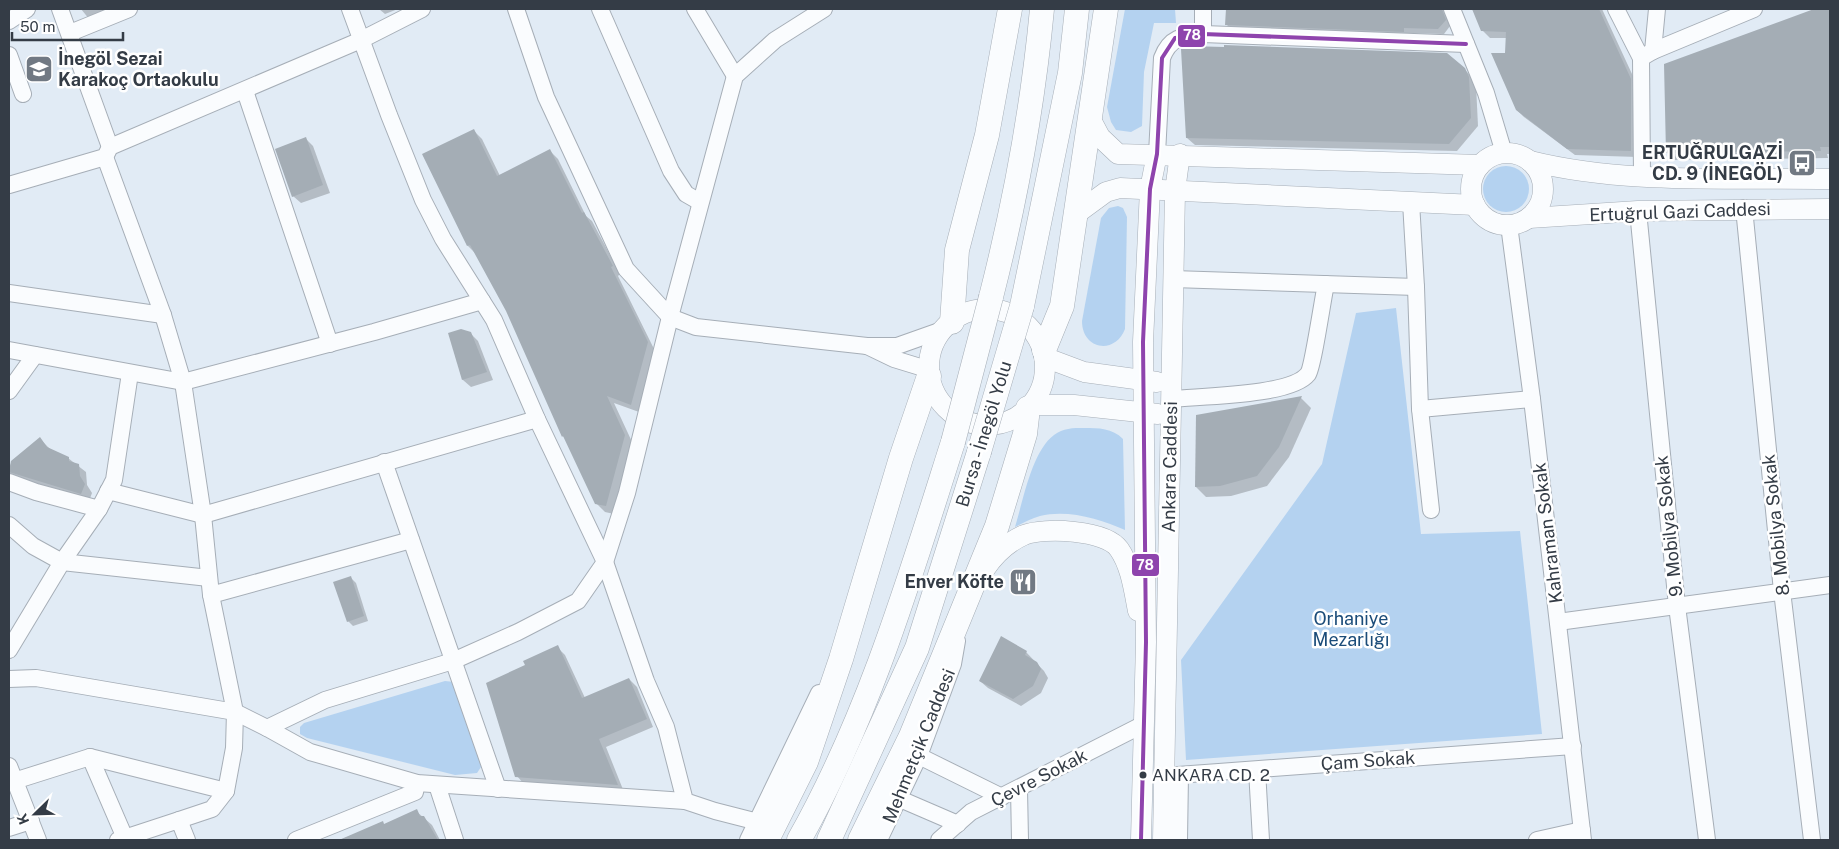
<svg xmlns="http://www.w3.org/2000/svg" width="1839" height="849" viewBox="0 0 1839 849" font-family="'Public Sans',sans-serif">
<style>
.green{fill:#b4d2f0}
.shadow{fill:#0003}
.building{fill:#a4adb5}
.lines{fill:none;stroke-linecap:round;stroke-linejoin:round}
.minor-casing{stroke:#a6aeb7;stroke-width:18}
.major-casing{stroke:#a6aeb7;stroke-width:21}
.highway-casing{stroke:#a6aeb7;stroke-width:25}
.minor{stroke:#fafcfe;stroke-width:16}
.major{stroke:#fafcfe;stroke-width:20}
.highway{stroke:#fafcfe;stroke-width:24}
.highway-bridge-casing{stroke:#a6aeb7;stroke-width:25;stroke-linecap:butt}
.highway-bridge{stroke:#fafcfe;stroke-width:24}
.bus-1-casing{stroke:#fff;stroke-width:8}
.bus-1{stroke:#8e44ad;stroke-width:4}
.bus-dot{fill:#343c46;stroke:#fff;stroke-width:2}
.labels{text-anchor:middle;stroke-width:5;stroke-linejoin:round;paint-order:stroke}
.bus-label{font-size:17px;fill:#343c46;stroke:#fff;text-anchor:start}
.poi-label{font-size:18px;font-weight:bold;fill:#343c46;stroke:#fff;text-anchor:end}
.street-label{font-size:18px;fill:#343c46;stroke:#fff}
.park-label{font-size:18px;fill:#1b4c79;stroke:#fff}
.line-badge{stroke:#fff;stroke-width:2}
.badge-label{font-size:14px;text-anchor:middle;font-weight:bold;fill:#fff}
</style>
<rect width="100%" height="100%" fill="#e1ebf5"/>
<g class="green">
<path d="M1125,9H1175L1176,23H1154L1144,72L1142,126L1131,132L1116,130L1111,122L1107,107Z"/>
<circle cx="1506" cy="189" r="23"/>
<path d="M1118,206L1123,208L1127,217L1125,329C1115,355 1082,350 1082,321L1101,218L1109,208Z"/>
<path d="M1396,308L1421,534L1520,531L1542,734L1186,760L1181,660L1322,464L1356,313Z"/>
<path d="M1084,428C1099,428 1112,428 1123,439L1125,530C1101,519 1067,509 1040,516C1032,518 1023,523 1015,527C1023,501 1032,451 1054,435C1063,428 1073,428 1084,428Z"/>
<path d="M445,681L454,682L480,757L481,767L477,773L455,775L307,738L300,734V727L304,723Z"/>
</g>
<g class="shadow">
<path d="M81,9H129L94,25Z"/>
<path d="M379,9H398L385,14Z"/>
<path d="M1227,9H1410L1409,12L1418,9H1444L1450,26L1444,34L1409,33V36L1232,30L1226,24Z"/>
<path d="M1473,9H1602L1638,87V157L1575,155L1524,117L1517,110L1506,54L1507,38H1490L1482,30Z"/>
<path d="M1818,9H1830V154H1827L1828,158L1674,160L1667,153L1665,65Z"/>
<path d="M1464,69L1472,77L1476,85L1478,126L1457,151L1195,145L1187,138Z"/>
<path d="M474,131L482,139L500,176L550,151L558,159L586,216L592,221L620,274L618,276L655,351L639,412L614,403L633,444L614,514L605,512L596,503L567,440L563,436L507,311L476,254L468,246Z"/>
<path d="M306,139L313,146L330,193L301,203L293,196Z"/>
<path d="M450,333H470L478,341L493,380L471,387L463,380Z"/>
<path d="M1301,398L1311,408L1289,457L1267,486L1231,496L1206,497L1196,487L1197,416Z"/>
<path d="M40,439L50,449L68,458L86,472L87,485L92,493L89,501L9,476V468L12,461Z"/>
<path d="M351,578L356,583L368,621L353,626L348,621Z"/>
<path d="M557,647L565,655L585,698L629,679L637,687L653,727L606,747L624,792L524,784L517,776Z"/>
<path d="M1026,652L1044,671L1048,678L1041,693L1021,706L988,688L980,681Z"/>
<path d="M416,811L432,825L440,840H340L382,823L385,825Z"/>
</g>
<g class="building">
<path d="M1226,9H1442L1446,20L1438,29L1404,28V32L1225,25Z"/>
<path d="M1472,9H1599L1631,79V151L1567,149L1516,110L1491,53H1505L1506,32L1481,31Z"/>
<path d="M1814,9H1830V147H1820L1821,151L1666,153L1664,64Z"/>
<path d="M1224,45L1447,53L1465,68L1469,77L1471,118L1449,144L1186,138L1181,49L1188,46L1224,47Z"/>
<path d="M474,129L497,176L550,149L582,213L584,212L613,266L611,267L648,342L631,405L607,396L625,435L606,506L595,504L563,436L562,437L506,311L470,245L467,246L422,154Z"/>
<path d="M306,137L323,185L292,197L275,149Z"/>
<path d="M461,329L471,332L487,372L462,380L448,333Z"/>
<path d="M1302,396L1279,447L1257,476L1220,486L1195,487L1196,415Z"/>
<path d="M40,437L47,447L69,457V461L79,464L80,476L85,484L81,494L9,472L11,461Z"/>
<path d="M351,576L364,616L347,622L333,582Z"/>
<path d="M1001,636L1027,651L1025,655L1037,662L1041,669L1033,686L1013,699L979,681Z"/>
<path d="M558,645L582,698L629,678L647,719L599,739L618,785L515,777L486,683L525,665L523,661Z"/>
<path d="M417,809L420,816H424L438,840H339L383,821L384,824Z"/>
</g>
<g class="lines">
<g class="minor-casing">
<g id="minor">
<path d="M60,9L110,147"/>
<path d="M350,9L389,115L423,200L443,239L494,320L537,419L605,562L646,681L666,727L685,801L715,811L758,822"/>
<path d="M516,9L546,97L626,269L670,317L696,327L867,346"/>
<path d="M600,9L671,171L686,194L700,202"/>
<path d="M695,9L735,76"/>
<path d="M1203,9V34"/>
<path d="M1452,9L1486,93L1504,153"/>
<path d="M1616,9L1641,58L1642,176"/>
<path d="M9,21L27,9"/>
<path d="M70,33L129,9"/>
<path d="M1653,51L1657,9"/>
<path d="M9,55L23,94"/>
<path d="M1641,58L1653,51L1754,9"/>
<path d="M245,91L330,344"/>
<path d="M1157,154L1162,58C1170,37 1182,36 1203,34L1466,44"/>
<path d="M105,157L163,315L183,382L203,515L211,595L235,712L234,748L226,791L212,809L179,820"/>
<path d="M9,185L105,157L110,147L361,40L422,9"/>
<path d="M1411,202L1416,287L1420,409L1431,510"/>
<path d="M1744,208L1782,591L1812,840"/>
<path d="M1638,211L1677,606L1707,840"/>
<path d="M1509,225L1532,399L1583,840"/>
<path d="M1173,279L1416,287"/>
<path d="M9,293L163,315"/>
<path d="M9,350L183,382L374,332L482,301"/>
<path d="M930,370L894,359L867,346H897L945,329"/>
<path d="M9,391L35,355"/>
<path d="M1172,399C1201,396 1291,396 1308,374C1313,367 1323,297 1326,284"/>
<path d="M1420,409L1532,399"/>
<path d="M384,462L498,789"/>
<path d="M9,482L36,492L99,509"/>
<path d="M108,491L203,515L537,419"/>
<path d="M9,525L33,546L62,562L209,578"/>
<path d="M211,595L411,540"/>
<path d="M1558,622L1830,585"/>
<path d="M9,650L62,562L99,509L114,480L130,373"/>
<path d="M9,679L36,678L235,712L267,728L325,700L453,661L518,632L578,601L605,562L627,493L670,317L735,76L775,40L824,9"/>
<path d="M267,728L310,752L417,783L685,801"/>
<path d="M919,756L1002,797"/>
<path d="M90,757L226,791"/>
<path d="M9,766L38,840"/>
<path d="M1257,770L1261,840"/>
<path d="M1164,776L1573,746"/>
<path d="M14,781L90,757L125,838"/>
<path d="M437,785L455,840"/>
<path d="M1019,789L1020,840"/>
<path d="M900,799L958,824"/>
<path d="M9,828L31,821"/>
<path d="M118,840L179,820L187,840"/>
<path d="M296,840L415,792L417,783"/>
<path d="M748,840L819,693"/>
<path d="M879,840L919,756L953,664L957,641"/>
<path d="M939,840L971,812L1144,724"/>
<path d="M1179,840L1180,775"/>
<path d="M1537,840L1582,830"/>
</g>
</g>
<g class="major-casing">
<g id="major">
<path d="M1090,118L1100,137L1118,154L1480,165"/>
<circle cx="1507" cy="189" r="36"/>
<path d="M1530,161C1627,185 1730,177 1830,179"/>
<path d="M1076,214L1106,192L1120,188L1475,205"/>
<path d="M1529,218L1638,211L1830,209"/>
<circle cx="987" cy="367" r="58"/>
<path d="M1044,357L1084,372L1157,382"/>
<path d="M1033,405H1074L1158,414"/>
<path d="M985,569C995,554 1006,543 1024,535C1044,527 1106,530 1119,549C1131,566 1134,591 1138,611"/>
<path d="M1141,840L1146,642L1143,342L1150,189L1157,154"/>
<path d="M1163,840L1175,191L1180,154"/>
</g>
</g>
<g class="highway-casing">
<g id="highway">
<path d="M991,297C1015,203 1033,105 1042,9"/>
<path d="M1022,306L1070,73L1077,9"/>
<path d="M952,322L957,250L987,135L1010,9"/>
<path d="M1044,350L1062,306L1106,9"/>
<path d="M767,840L806,762L841,659L901,458L929,376"/>
<path d="M799,840C869,716 910,577 953,442"/>
<path d="M829,840L917,648L979,452"/>
<path d="M860,840L911,736L997,526L1025,434L1028,408"/>
</g>
</g>
<use href="#minor" class="minor"/>
<use href="#major" class="major"/>
<use href="#highway" class="highway"/>
<g class="highway-bridge-casing">
<g id="highway-bridge">
<path d="M953,442L991,297"/>
<path d="M979,452L1022,306"/>
</g>
</g>
<use href="#highway-bridge" class="highway-bridge"/>
<g class="bus-1-casing">
<path id="bus-1" d="M1141,840L1146,642L1143,342L1150,189L1157,154L1162,58L1175,38L1203,34L1466,44"/>
</g>
<use href="#bus-1" class="bus-1"/>
</g>
<defs>
<g id="school-square" transform="scale(1.4375)"><rect x="-9" y="-9" width="18" height="18" rx="4" fill="#717983" stroke="#fff"/><path d="M0-5L7-2L0 1L-7-2ZM-4 1L0 2.5L4 1V4Q0 6-4 4Z" fill="#fff"/></g>
<g id="bus-square" transform="scale(1.4375)"><rect x="-9" y="-9" width="18" height="18" rx="4" fill="#717983" stroke="#fff"/><path d="M-5-6H5V4H4V6H2V4H-2V6H-4V4H-5ZM-3.5-4V0h7V-4ZM-3.5 1.2v1.5H-2V1.2ZM2 1.2v1.5H3.5V1.2Z" fill="#fff"/></g>
<g id="restaurant-square" transform="scale(1.4375)"><rect x="-9" y="-9" width="18" height="18" rx="4" fill="#717983" stroke="#fff"/><path d="M-5-6h1v4h1v-4h1v4h1v-4h1v5L-1.5 .5V6h-2V.5L-5-1ZM5-6V6H3V1.5H1.5Q1.5-4 5-6Z" fill="#fff"/></g>
</defs>
<g fill-rule="evenodd">
<use href="#school-square" x="39" y="69"/>
<use href="#bus-square" x="1802" y="163"/>
<use href="#restaurant-square" x="1023" y="582"/>
</g>
<circle class="bus-dot" cx="1143" cy="775" r="4.5"/>
<g class="labels">
<g class="bus-label">
<text x="1152" y="781">ANKARA CD. 2</text>
</g>
<g class="poi-label">
<text x="58" y="65" text-anchor="start">İnegöl Sezai<tspan x="58" dy="21">Karakoç Ortaokulu</tspan></text>
<text x="1783" y="159">ERTUĞRULGAZİ<tspan x="1783" dy="21">CD. 9 (İNEGÖL)</tspan></text>
<text x="1004" y="588">Enver Köfte</text>
</g>
<g class="street-label">
<text transform="translate(1680 212) rotate(-2)" y="6">Ertuğrul Gazi Caddesi</text>
<text transform="translate(984 434) rotate(-73)" y="6">Bursa - İnegöl Yolu</text>
<text transform="translate(1170 467) rotate(-89)" y="6">Ankara Caddesi</text>
<text transform="translate(1776 525) rotate(-96)" y="6">8. Mobilya Sokak</text>
<text transform="translate(1669 526) rotate(-96)" y="6">9. Mobilya Sokak</text>
<text transform="translate(1548 533) rotate(-97)" y="6">Kahraman Sokak</text>
<text transform="translate(919 746) rotate(-68)" y="6">Mehmetçik Caddesi</text>
<text transform="translate(1368 761) rotate(-4)" y="6">Çam Sokak</text>
<text transform="translate(1039 778) rotate(-27)" y="6">Çevre Sokak</text>
</g>
<g class="park-label">
<text x="1351" y="625">Orhaniye<tspan x="1351" dy="21">Mezarlığı</tspan></text>
</g>
</g>
<g class="line-badge">
<rect x="1177" y="24" width="29" height="24" rx="5" fill="#8e44ad"/>
<rect x="1131" y="553" width="29" height="24" rx="5" fill="#8e44ad"/>
</g>
<g class="badge-label">
<text x="1192" y="40">78</text>
<text x="1145" y="570">78</text>
</g>
<rect width="1839" height="849" fill="none" stroke="#343c46" stroke-width="20"/>
<g transform="translate(35 814) rotate(247)" stroke="#ffffff" stroke-width="4" paint-order="stroke">
<path d="M0-4L9 19L0 12L-9 19Z" fill="#343c46"/>
<text y="-8" font-size="14" font-weight="bold" text-anchor="middle" fill="#343c46">K</text>
</g>
<path d="M12 32v8h111v-8" fill="none" stroke="#343c46" stroke-width="2.5"/>
<text x="20" y="32" font-size="15" fill="#343c46" stroke="#ffffff" stroke-width="4" paint-order="stroke">50 m</text>
</svg>
